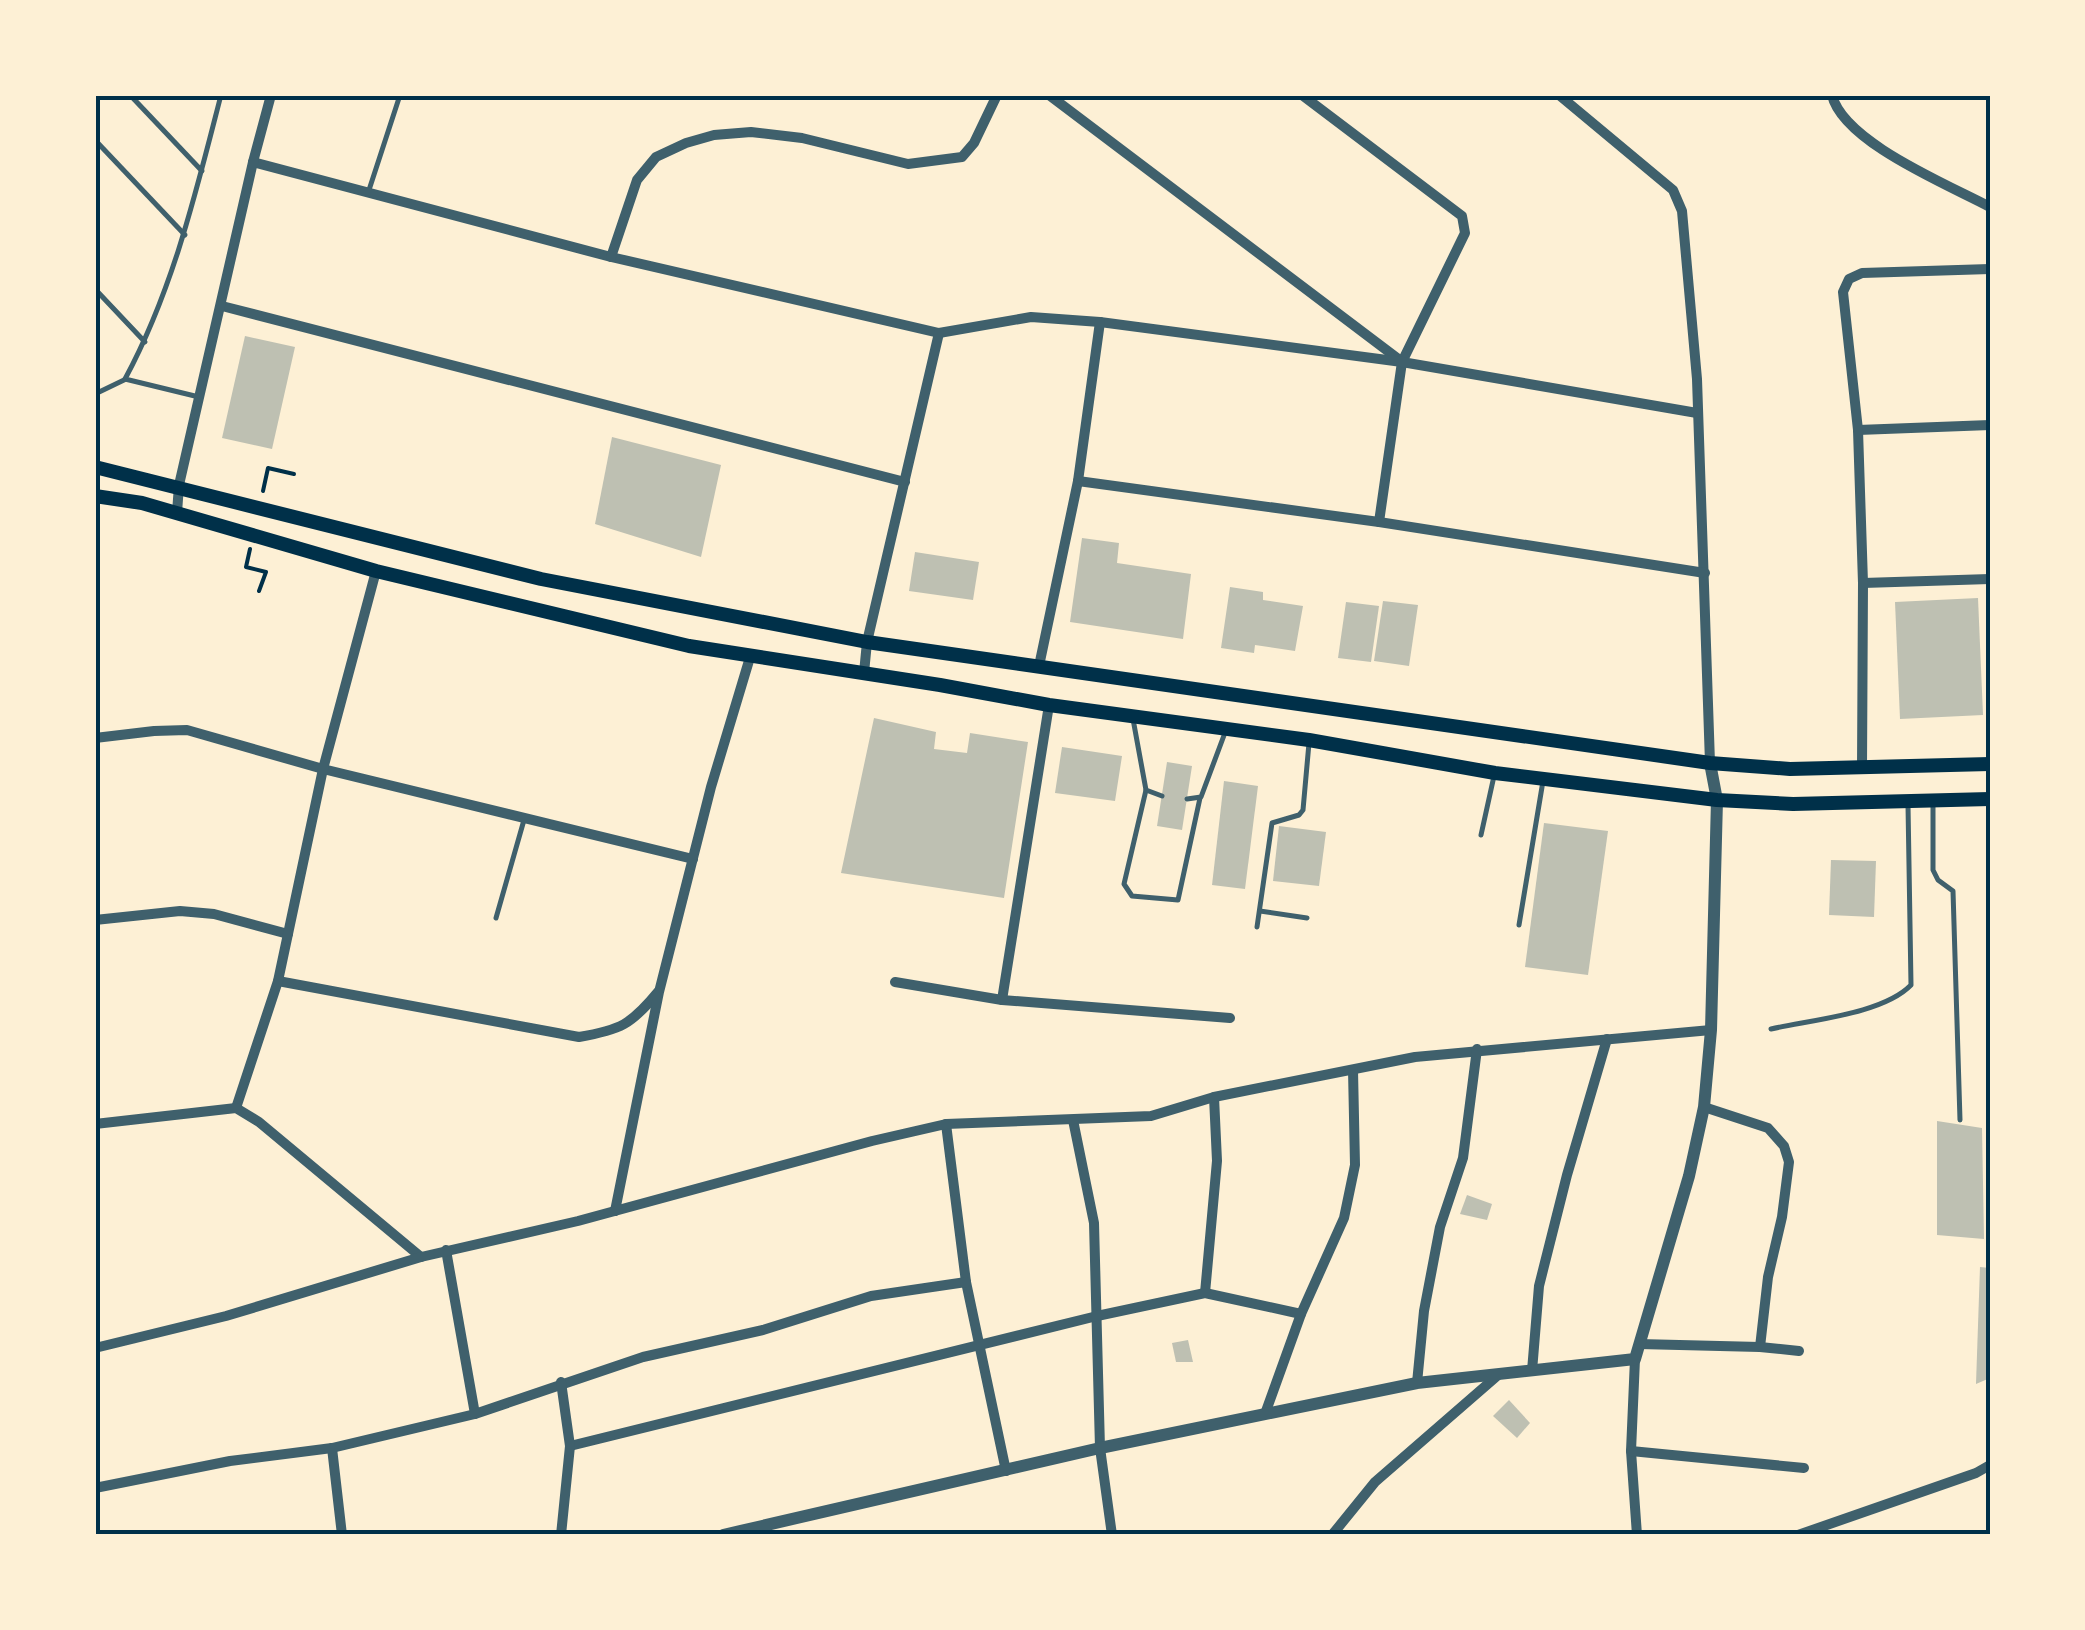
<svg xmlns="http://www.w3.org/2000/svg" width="2085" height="1630" viewBox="0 0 2085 1630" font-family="'Open Sans',sans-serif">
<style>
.building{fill:#bec0b2}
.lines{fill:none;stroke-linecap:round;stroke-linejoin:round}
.path{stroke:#003049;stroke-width:4}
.service{stroke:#3f606c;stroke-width:5}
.minor{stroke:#3f606c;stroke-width:10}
.tertiary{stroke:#3f606c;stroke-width:12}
.secondary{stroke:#003049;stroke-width:14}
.neatline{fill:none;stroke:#003049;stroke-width:4}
</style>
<rect width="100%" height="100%" fill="#fdf0d5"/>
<g class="building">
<path d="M245,336L295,347L272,449L222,438Z"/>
<path d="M612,437L721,465L701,557L595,524Z"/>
<path d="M1082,538L1119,543L1117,563L1191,574L1183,639L1070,622Z"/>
<path d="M915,552L979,562L973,600L909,591Z"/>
<path d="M1230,587L1263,592V600L1303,606L1295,651L1255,645L1254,653L1221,648Z"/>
<path d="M1978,598L1983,715L1900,719L1895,602Z"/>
<path d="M1383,601L1418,605L1409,666L1374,661Z"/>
<path d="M1346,602L1379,606L1371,662L1338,658Z"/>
<path d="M874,718L936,732L934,749L967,753L970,733L1028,742L1004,898L841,873Z"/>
<path d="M1062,747L1122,756L1115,801L1055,793Z"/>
<path d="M1167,762L1192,766L1182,830L1157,826Z"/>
<path d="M1224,781L1258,786L1245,889L1212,885Z"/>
<path d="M1544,823L1608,831L1588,975L1525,967Z"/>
<path d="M1279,826L1326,832L1319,886L1273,881Z"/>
<path d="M1831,860L1876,861L1874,917L1829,915Z"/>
<path d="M1937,1121L1982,1128L1984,1239L1937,1235Z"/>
<path d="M1467,1195L1492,1204L1487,1220L1460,1214Z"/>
<path d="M1980,1267L1990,1268V1378L1976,1384Z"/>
<path d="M1188,1340L1193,1362H1176L1172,1343Z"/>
<path d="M1509,1400L1530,1423L1517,1438L1493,1416Z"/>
</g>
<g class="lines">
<g class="path">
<path d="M263,491L268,468L294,474"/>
<path d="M250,549L246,567L266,572L259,591"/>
</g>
<g class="service">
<path d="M130,95L202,171"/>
<path d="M95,140L185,235"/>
<path d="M369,190L400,95"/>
<path d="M95,289L145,342"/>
<path d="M95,394L124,380"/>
<path d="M199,397L125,379C173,290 196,192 221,95"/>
<path d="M1133,719L1146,790L1162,796"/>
<path d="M1146,790L1124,884L1132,896L1178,900L1200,798"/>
<path d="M1187,799L1201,797L1226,730"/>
<path d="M1933,804V870L1938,880L1953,891L1960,1120"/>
<path d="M1481,835L1494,776"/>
<path d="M1260,911L1307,918"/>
<path d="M496,918L524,820"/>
<path d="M1519,925L1543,781"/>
<path d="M1257,927L1272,823L1299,815L1303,810L1309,743"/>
<path d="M1771,1029C1810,1020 1883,1014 1911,985L1908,805"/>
</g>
<g class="minor">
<path d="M561,95H597"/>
<path d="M1049,95L1401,361"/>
<path d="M1302,95L1462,216L1465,233L1402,362L1379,522"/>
<path d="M1559,95L1673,190L1682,211L1697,379L1710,763"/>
<path d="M1832,95C1843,142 1949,185 1990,207"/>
<path d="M253,162L611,257L939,333L1031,317L1100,322L1402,362L1697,413"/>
<path d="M611,257L637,180L656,157L686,143L714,135L751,132L802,138L908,164L962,157L974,143L997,95"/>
<path d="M222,306L905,482"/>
<path d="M1858,430L1990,425"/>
<path d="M1078,481L1379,522L1705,573"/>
<path d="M177,513L179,485L253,162L271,95"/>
<path d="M1863,583L1990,579"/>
<path d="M1039,666L1078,481L1100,322"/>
<path d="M864,673L867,642L939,333"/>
<path d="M95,738L154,731L187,730L323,769L693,859"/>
<path d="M1862,769L1863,583L1858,430L1843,292L1849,279L1862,273L1990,269"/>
<path d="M95,920L180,911L214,914L288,934"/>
<path d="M278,981L579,1037C620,1030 631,1025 658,992"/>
<path d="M895,982L1002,1000L1230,1018"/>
<path d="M1002,1000L1049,705"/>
<path d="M1704,1107L1768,1128L1784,1146L1789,1162L1782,1217L1768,1277L1760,1347"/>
<path d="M236,1108L278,981L323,769L376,571"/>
<path d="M1073,1120L1094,1223L1100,1448L1112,1535"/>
<path d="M95,1124L236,1108L259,1122L421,1257"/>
<path d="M946,1124L966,1282L1006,1471"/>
<path d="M615,1211L659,992L711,787L751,654"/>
<path d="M446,1250L475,1414"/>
<path d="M1205,1293L1217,1161L1214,1097"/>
<path d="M1639,1344L1760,1347L1799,1351"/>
<path d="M95,1348L226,1316L421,1257L578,1221L872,1141L946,1124L1151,1116L1214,1097L1415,1057L1711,1030"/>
<path d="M1635,1359L1631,1451L1637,1535"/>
<path d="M1532,1371L1539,1286L1567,1175L1607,1039"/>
<path d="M1417,1383L1424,1311L1440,1227L1463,1158L1477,1049"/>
<path d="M1265,1414L1301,1314L1344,1218L1355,1165L1353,1070"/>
<path d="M570,1446L1097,1316L1205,1293L1301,1314"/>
<path d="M332,1448L342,1535"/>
<path d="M1631,1451L1804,1468"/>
<path d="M95,1488L230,1461L332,1448L475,1414L643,1357L763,1330L871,1296L966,1282"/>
<path d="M561,1535L570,1446L561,1382"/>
<path d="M1332,1535L1375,1482L1497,1376"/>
<path d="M1798,1535L1976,1473L1990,1465"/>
</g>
<path class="tertiary" d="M723,1535L1100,1448L1417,1383L1635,1359L1689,1176L1704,1107L1711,1030L1717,800L1710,763"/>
<g class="secondary">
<path d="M95,467L541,579L867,642L1710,763L1790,769L1990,764"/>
<path d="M95,496L142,503L376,571L689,646L940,685L1049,705L1309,740L1495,773L1717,800L1793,804L1990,799"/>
</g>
</g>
<rect width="2085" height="1630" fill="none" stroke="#fdf0d5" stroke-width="195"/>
<rect x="98" y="98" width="1890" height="1434" class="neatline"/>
</svg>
